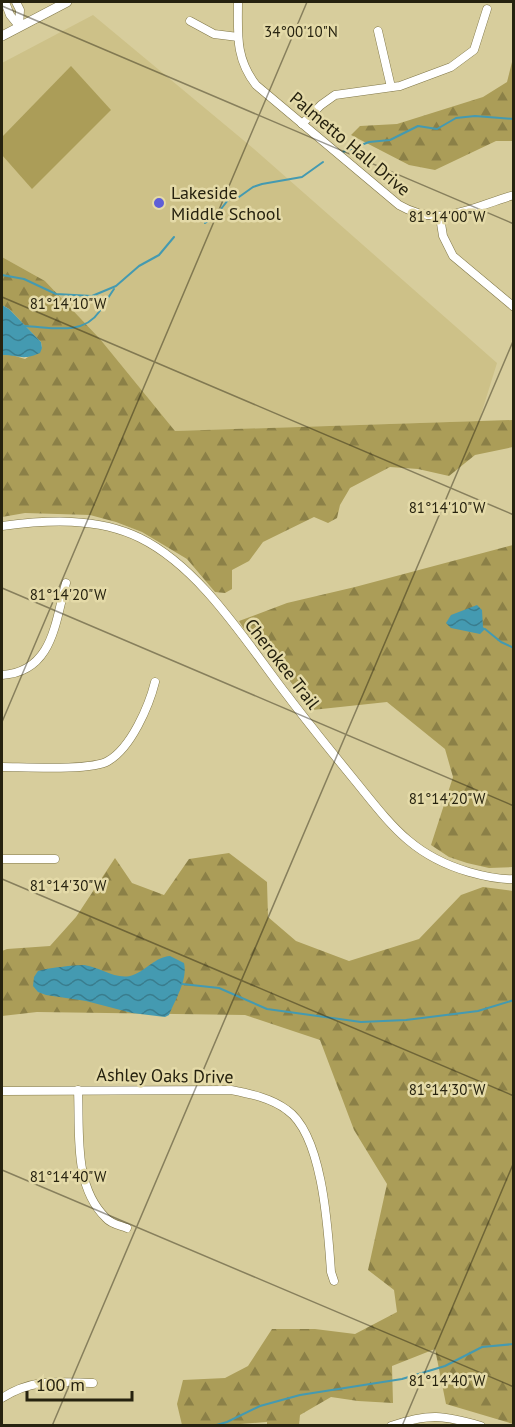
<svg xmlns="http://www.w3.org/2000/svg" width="515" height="1427" viewBox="0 0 515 1427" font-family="'PT Sans',sans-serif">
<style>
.built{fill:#cdc188}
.forest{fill:url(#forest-firs)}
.pitch{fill:#ab9d58}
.water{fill:url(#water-waves)}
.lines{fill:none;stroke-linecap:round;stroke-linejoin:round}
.stream{stroke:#449ab1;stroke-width:2}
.minor-casing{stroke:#807748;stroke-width:9}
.tertiary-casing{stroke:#807748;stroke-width:10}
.minor{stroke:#fff;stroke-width:8}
.tertiary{stroke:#fff;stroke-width:9}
.ticks{fill:none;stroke:#26220f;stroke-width:1.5;stroke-opacity:0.45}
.poi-dot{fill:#5e5ed7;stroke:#e4daa8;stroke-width:2}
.labels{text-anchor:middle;stroke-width:5;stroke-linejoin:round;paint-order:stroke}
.street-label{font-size:18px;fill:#26220f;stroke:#e4daa8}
.poi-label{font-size:18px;fill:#26220f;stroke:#e4daa8;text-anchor:start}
.ticks-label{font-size:15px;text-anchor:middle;fill:#26220f;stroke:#e4daa8;stroke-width:5;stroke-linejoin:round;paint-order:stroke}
</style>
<defs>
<pattern id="forest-firs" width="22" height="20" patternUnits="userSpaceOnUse" patternTransform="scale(1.5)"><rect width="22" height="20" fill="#ab9d58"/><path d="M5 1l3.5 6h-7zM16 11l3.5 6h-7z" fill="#8b8047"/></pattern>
<pattern id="water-waves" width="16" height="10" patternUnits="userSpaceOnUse" patternTransform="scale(1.5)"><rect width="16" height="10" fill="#449ab1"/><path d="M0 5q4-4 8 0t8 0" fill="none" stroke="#397d8e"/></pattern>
</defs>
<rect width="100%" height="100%" fill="#d7cd9c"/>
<path class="built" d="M93,15L254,149L497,363L479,421L175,431L100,339L45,281L2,257V63Z"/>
<g class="forest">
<path d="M513,58V141H496L435,170L409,165L351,135L360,126L397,124L483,97L507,82Z"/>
<path d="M2,257L45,281L100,339L175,431L513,420V447L475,455L449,476L418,469L390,467L350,488L340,505L337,518L328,523L314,517L263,542L249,561L232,570V589L225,593L215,592L187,559L142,532L116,522L90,515L25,513L2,517V355H12L25,359L42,348L41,342L9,309L2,305Z"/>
<path d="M513,545V867L489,868L467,863L449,857L431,845L453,777L445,749L387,702L312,710L275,661L246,632L239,621L287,603L355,587Z"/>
<path d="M229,853L267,882L268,917L296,941L349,961L419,939L461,895L483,887L513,891V1424L446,1404L435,1349L392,1366L393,1403L358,1401L331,1397L300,1415L299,1425H267V1422L240,1424L238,1426L182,1425L177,1404L183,1380L225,1378L248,1366L272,1329H315L355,1334L397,1312L394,1290L368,1270L387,1184L354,1130L320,1040L245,1015L37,1012L2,1016V951L7,949L50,946L76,917L115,858L132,883L164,895L189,859Z"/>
</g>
<path class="pitch" d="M71,66L111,110L32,189L2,155V137Z"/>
<g class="water">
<path d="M2,305L9,309L41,342L42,348L40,353C22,361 20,355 2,355Z"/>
<path d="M477,605L482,610L483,627L485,629L480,634L451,628L446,623L451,615Z"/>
<path d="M170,956L184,963C188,980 175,1000 169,1015L165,1017L132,1013L86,1001L46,995L38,992L33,986L34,977L38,971C47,968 75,965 84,965C100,967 117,981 133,975C147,970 155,957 170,956Z"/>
</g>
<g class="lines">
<g class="stream">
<path d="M343,152L369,142L390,140L418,126L437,129L456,118L475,116L514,119"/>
<path d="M205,223L214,218L228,200L239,197L253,187L262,184L302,177L323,162"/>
<path d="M2,275L24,279L56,294L92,296L116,286L139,266L159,255L174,237"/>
<path d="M25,326C50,327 83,336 99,312C104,305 109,296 114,289"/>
<path d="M485,629L501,642L514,648"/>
<path d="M182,984L219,988L267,1009L361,1022L406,1020L478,1011L514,1000"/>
<path d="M514,1406V1410"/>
<path d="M213,1426L227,1422L260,1406L300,1395L402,1379L445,1366L482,1347L514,1344"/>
</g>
<g class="minor-casing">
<g id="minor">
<path d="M5,2L10,15L19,26"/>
<path d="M16,2L20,10L19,26"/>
<path d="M238,2C238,34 235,58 256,85L399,205C440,229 472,207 514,195"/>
<path d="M190,21L214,34L238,37"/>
<path d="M378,31L391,87"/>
<path d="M302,124L321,105L335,95L400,86L451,67L474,50L487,9"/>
<path d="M440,217L443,236L453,256L514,307"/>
<path d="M2,526C47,520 97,517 140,538C201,568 246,642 287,695C308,723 330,750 352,777C389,822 410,855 469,872C483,876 499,880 514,879"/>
<path d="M2,675C53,672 55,622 66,583"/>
<path d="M2,767C24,767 91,771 108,761C131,748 149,706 155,682"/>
<path d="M2,859H55"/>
<path d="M78,1090C80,1132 73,1186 106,1218C111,1224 119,1225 127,1228"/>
<path d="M2,1091L231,1090C251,1094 271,1098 287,1110C323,1135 328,1230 331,1272L334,1281"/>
<path d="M2,1398C33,1378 58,1382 93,1383"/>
<path d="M391,1426C429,1413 443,1415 481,1426"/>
</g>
</g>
<g class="tertiary-casing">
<path id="tertiary" d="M2,36L67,2"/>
</g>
<use href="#minor" class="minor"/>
<use href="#tertiary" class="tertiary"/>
</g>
<path class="ticks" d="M2,6L514,224M2,297L514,515M2,588L514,806M2,722L307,2M2,879L514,1096M2,1170L514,1387M52,1426L514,339M402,1426L514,1162"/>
<circle class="poi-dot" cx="159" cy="203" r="6"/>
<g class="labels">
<g class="street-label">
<text transform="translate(350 144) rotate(40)" y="6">Palmetto Hall Drive</text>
<text transform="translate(282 664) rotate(52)" y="6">Cherokee Trail</text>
<text transform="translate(165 1076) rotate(1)" y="6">Ashley Oaks Drive</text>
</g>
<g class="poi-label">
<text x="171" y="199">Lakeside<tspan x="171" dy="21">Middle School</tspan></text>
</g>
</g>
<g class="ticks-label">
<text x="301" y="37">34°00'10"N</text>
<text x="447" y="222">81°14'00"W</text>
<text x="68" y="309">81°14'10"W</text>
<text x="447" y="513">81°14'10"W</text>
<text x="68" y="600">81°14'20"W</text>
<text x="447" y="804">81°14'20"W</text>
<text x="68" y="891">81°14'30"W</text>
<text x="447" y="1095">81°14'30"W</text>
<text x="68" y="1182">81°14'40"W</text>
<text x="447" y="1386">81°14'40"W</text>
</g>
<rect width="515" height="1427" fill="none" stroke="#26220f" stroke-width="6"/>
<path d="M27 1391v9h105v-9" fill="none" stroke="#26220f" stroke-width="3"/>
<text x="36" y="1391" font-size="18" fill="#26220f" stroke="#e4daa8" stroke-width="4.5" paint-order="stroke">100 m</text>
</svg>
